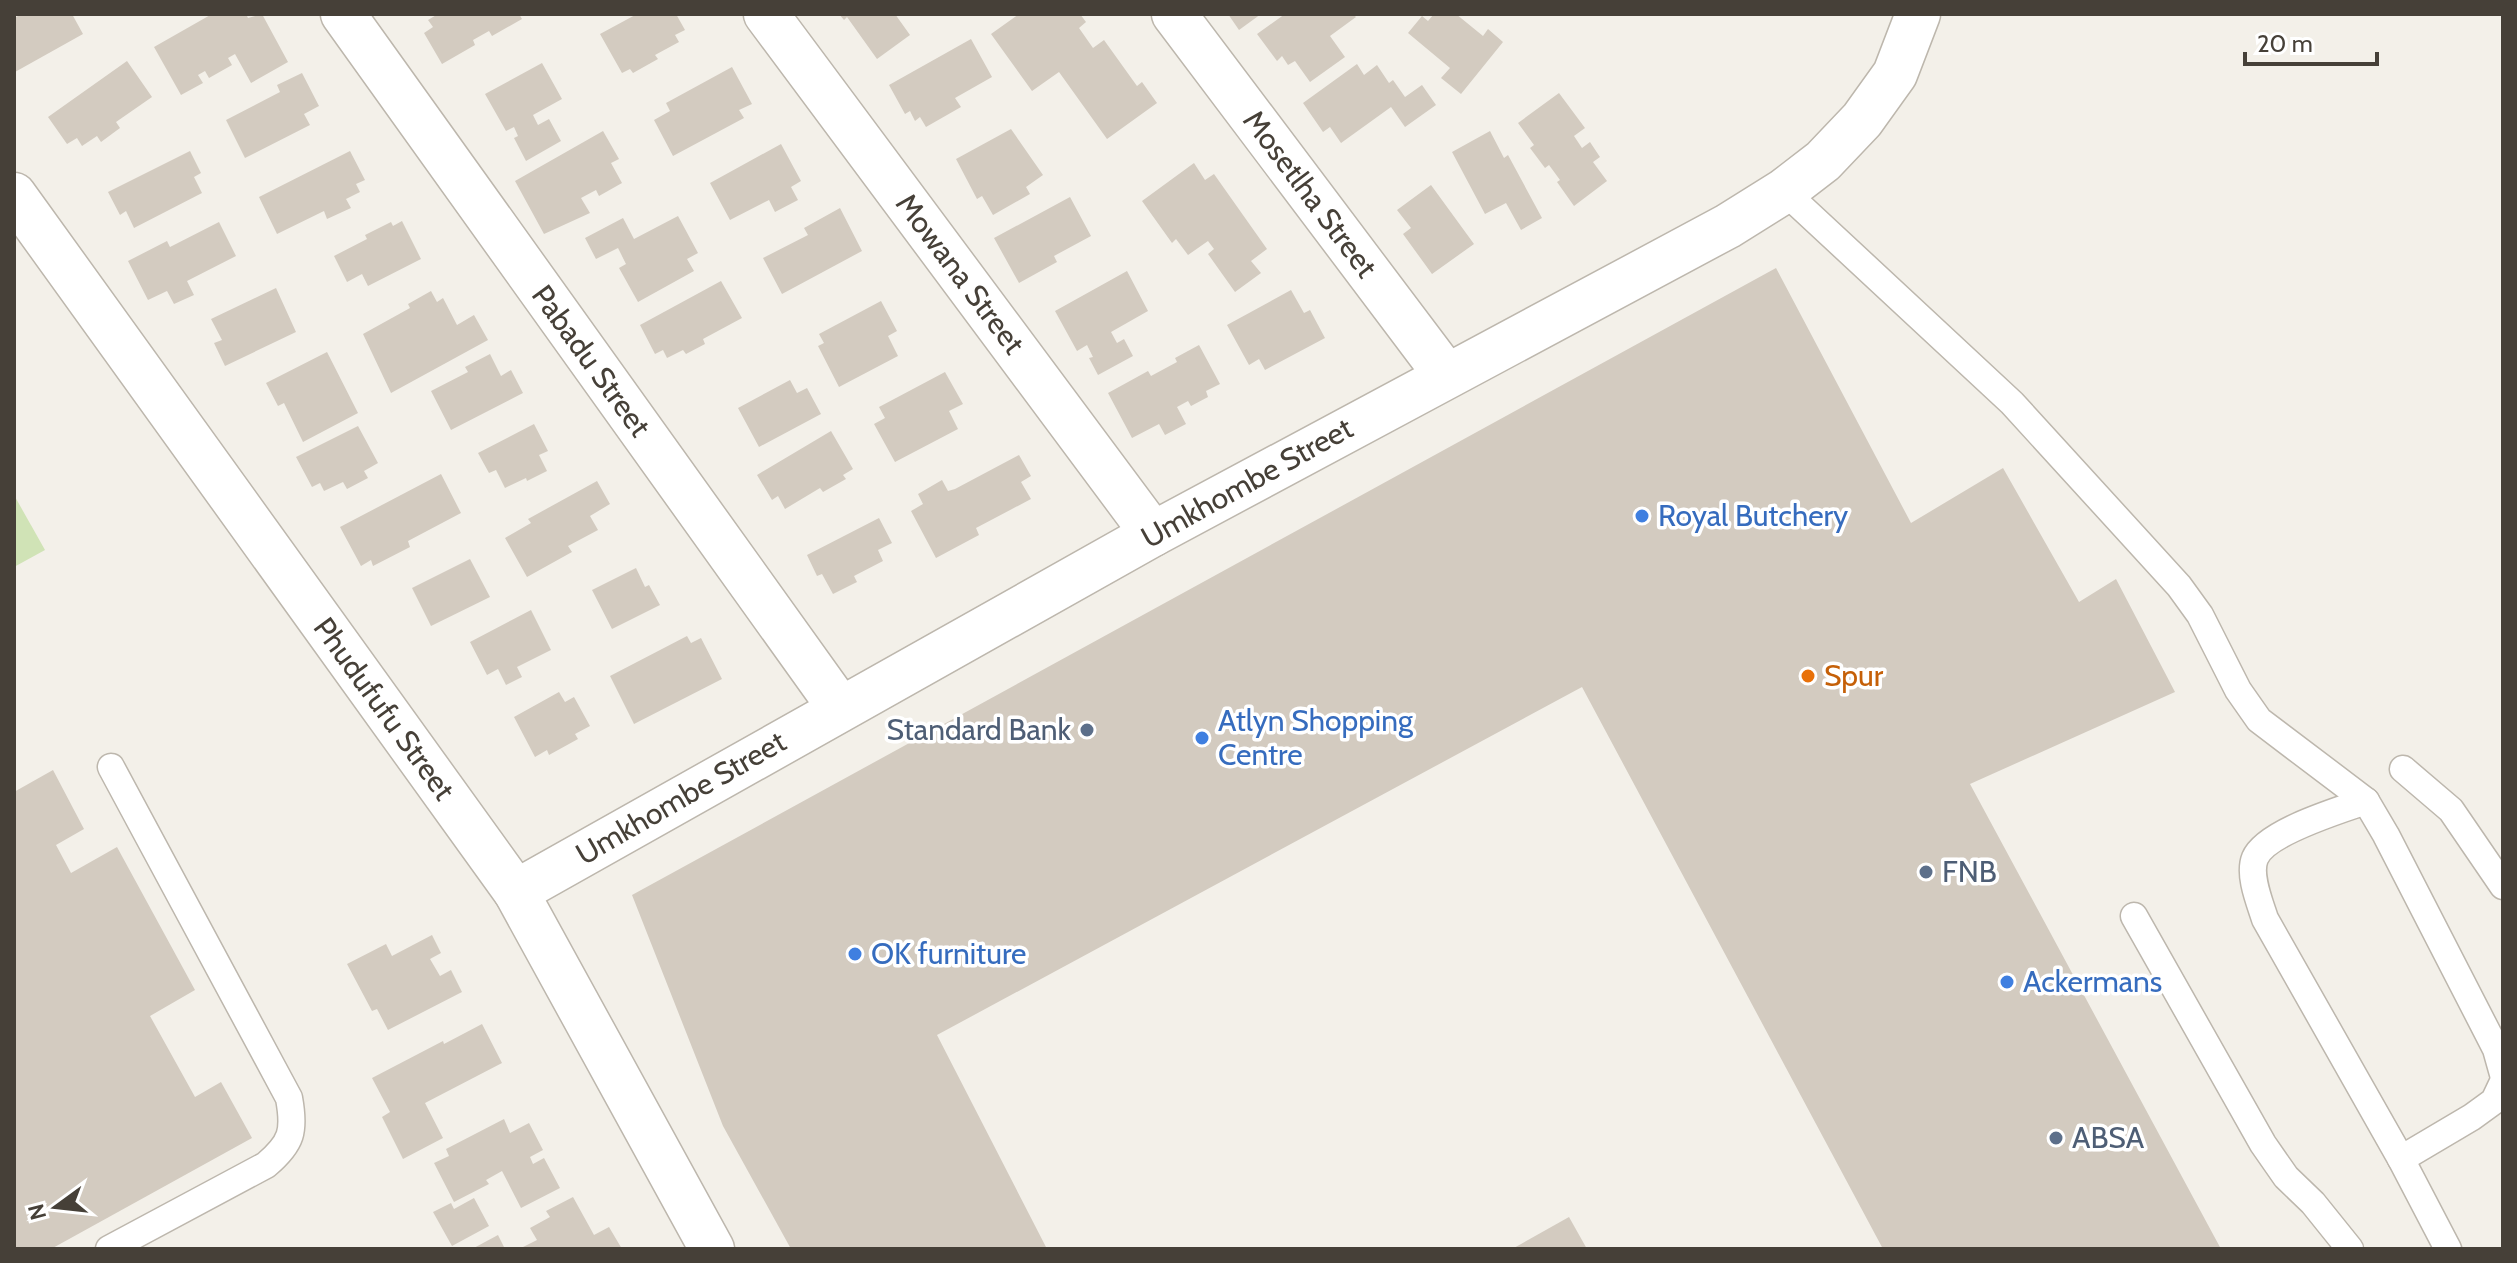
<svg xmlns="http://www.w3.org/2000/svg" width="2517" height="1263" viewBox="0 0 2517 1263" font-family="Cabin,sans-serif">
<style>
.green{fill:#d0e3b6}
.building{fill:#d3cbc0}
.lines{fill:none;stroke-linecap:round;stroke-linejoin:round}
.service-casing{stroke:#bdb7ad;stroke-width:29}
.minor-casing{stroke:#bdb7ad;stroke-width:47}
.service{stroke:#fff;stroke-width:26}
.minor{stroke:#fff;stroke-width:44}
.shop-dot{fill:#3f7fe0;stroke:#fff;stroke-width:3}
.food-dot{fill:#e8710a;stroke:#fff;stroke-width:3}
.service-dot{fill:#5c6f8a;stroke:#fff;stroke-width:3}
.labels{text-anchor:middle;stroke-width:7;stroke-linejoin:round;paint-order:stroke}
.street-label{font-size:30px;fill:#464038;stroke:#fff}
.shop-label{font-size:30px;fill:#366cbe;stroke:#fff;text-anchor:start}
.food-label{font-size:30px;fill:#c56008;stroke:#fff;text-anchor:start}
.service-label{font-size:30px;fill:#4e5e75;stroke:#fff;text-anchor:start}
</style>
<rect width="100%" height="100%" fill="#f3f0e9"/>
<path class="green" d="M14,495L45,550L14,567Z"/>
<g class="building">
<path d="M22,14L26,16L72,14L83,34L15,72L14,18Z"/>
<path d="M212,14H246L248,18L262,14L288,62L251,83L235,54L228,58L232,65L209,78L205,71L198,75L203,83L181,95L154,47Z"/>
<path d="M438,14H519L522,19L492,36L489,31L473,40L475,45L442,64L424,33L433,27L428,20Z"/>
<path d="M637,14H676L685,30L675,35L679,42L655,55L658,59L633,73L630,69L622,73L600,34Z"/>
<path d="M839,14H895L910,35L877,59L847,17L844,20Z"/>
<path d="M1019,14H1080L1086,22L1079,28L1093,48L1104,40L1137,86L1142,82L1157,103L1107,139L1059,72L1032,91L991,34Z"/>
<path d="M1228,14H1261L1239,30Z"/>
<path d="M1285,14H1353L1356,17L1330,36L1345,57L1310,82L1295,61L1288,65L1282,56L1277,61L1257,34Z"/>
<path d="M1434,14H1456L1483,36L1488,29L1503,42L1461,94L1441,78L1450,68L1408,33L1422,16L1428,21Z"/>
<path d="M971,39L992,77L955,98L961,107L926,127L920,117L915,121L910,111L905,114L889,85Z"/>
<path d="M127,61L152,97L116,122L120,128L101,142L97,136L82,146L77,138L67,144L48,117Z"/>
<path d="M542,63L562,99L533,115L538,125L549,119L561,141L526,161L514,138L518,136L514,127L506,131L485,94Z"/>
<path d="M1357,64L1364,75L1377,65L1389,83L1393,80L1405,97L1422,85L1436,105L1405,127L1391,107L1341,143L1330,127L1323,132L1303,103Z"/>
<path d="M732,67L752,104L739,110L744,118L673,156L654,120L670,111L666,103Z"/>
<path d="M302,73L319,106L304,114L310,125L245,158L226,120L280,92L277,85Z"/>
<path d="M1559,93L1585,128L1574,136L1582,148L1590,142L1600,157L1593,162L1607,181L1574,206L1557,182L1560,180L1549,165L1545,168L1530,148L1534,145L1518,123Z"/>
<path d="M1011,129L1043,175L1026,187L1030,194L993,215L982,196L977,199L956,159Z"/>
<path d="M603,131L619,159L611,163L622,183L599,196L596,190L581,198L590,213L544,234L515,181Z"/>
<path d="M1490,131L1504,158L1508,155L1542,218L1521,230L1506,203L1485,214L1452,152Z"/>
<path d="M781,144L801,181L791,187L798,200L775,212L769,200L730,220L710,183Z"/>
<path d="M190,151L201,173L194,177L202,193L134,228L126,211L120,215L108,192Z"/>
<path d="M350,151L365,180L356,184L360,192L346,199L351,208L327,219L324,211L277,234L259,197Z"/>
<path d="M1194,163L1205,180L1214,174L1267,249L1251,261L1261,273L1235,292L1208,254L1214,249L1208,241L1188,255L1176,239L1172,243L1142,201Z"/>
<path d="M1431,185L1474,244L1432,274L1403,234L1411,228L1397,210Z"/>
<path d="M1070,197L1091,236L1054,256L1057,262L1019,283L994,238Z"/>
<path d="M840,208L862,251L782,294L763,258L808,235L804,228Z"/>
<path d="M678,216L698,253L687,259L694,271L638,302L619,268L626,264L618,248L596,259L585,238L623,218L634,239Z"/>
<path d="M402,221L421,259L368,286L362,274L347,282L334,256L367,239L365,235L391,222L393,226Z"/>
<path d="M219,222L236,256L187,281L194,295L174,304L167,291L148,300L128,261L167,241L170,247Z"/>
<path d="M1776,268L1911,523L2003,468L2079,602L2116,579L2175,692L1970,784L2221,1249H1883L1582,687L937,1035L1047,1249H791L723,1126L632,895Z"/>
<path d="M1127,271L1148,311L1111,332L1117,343L1124,339L1133,356L1098,375L1089,358L1093,357L1087,345L1077,351L1055,311Z"/>
<path d="M721,281L742,318L703,339L705,344L686,354L683,350L667,358L663,350L655,354L640,325Z"/>
<path d="M276,288L296,332L225,366L214,343L222,340L211,319Z"/>
<path d="M1291,290L1304,313L1310,310L1325,338L1265,370L1259,359L1249,365L1227,325Z"/>
<path d="M431,291L437,302L443,298L457,325L474,315L488,340L391,393L363,334L410,308L408,304Z"/>
<path d="M881,301L897,331L888,336L898,356L839,387L818,346L824,343L819,334Z"/>
<path d="M1199,345L1220,384L1206,391L1208,397L1191,406L1188,401L1177,407L1186,424L1165,435L1159,424L1132,438L1108,393L1148,371L1151,376L1177,362L1175,358Z"/>
<path d="M327,352L358,413L303,442L284,403L278,406L266,383Z"/>
<path d="M490,354L501,376L511,370L523,393L451,430L431,391L468,372L465,367Z"/>
<path d="M945,372L963,404L949,411L958,429L895,462L874,424L885,418L879,407Z"/>
<path d="M790,380L797,393L807,388L821,414L759,447L738,408Z"/>
<path d="M534,424L548,451L539,455L547,471L527,481L526,478L505,488L496,470L489,473L478,453Z"/>
<path d="M358,426L378,463L364,471L368,478L347,489L343,482L324,491L320,483L312,487L296,457Z"/>
<path d="M831,431L853,469L843,475L846,479L823,492L820,488L785,509L778,496L772,500L757,475Z"/>
<path d="M1019,455L1031,476L1021,482L1031,499L976,528L979,535L936,558L911,511L923,504L918,494L942,480L948,491L955,489Z"/>
<path d="M441,474L461,513L408,541L410,547L373,566L371,560L361,566L340,527Z"/>
<path d="M597,481L610,504L590,516L598,530L568,546L572,552L527,577L505,538L531,523L528,519Z"/>
<path d="M879,518L892,543L878,550L883,561L854,576L857,582L833,594L822,574L817,576L807,555Z"/>
<path d="M470,559L490,597L431,626L412,588Z"/>
<path d="M636,568L645,587L649,585L660,605L612,629L592,590Z"/>
<path d="M531,610L551,650L517,667L522,677L506,685L498,669L487,675L470,642Z"/>
<path d="M687,636L691,643L701,638L722,679L634,724L610,676Z"/>
<path d="M559,692L565,702L574,697L590,726L575,734L578,739L549,755L547,750L535,757L514,717Z"/>
<path d="M53,770L84,829L56,845L71,873L117,847L195,990L150,1016L195,1097L221,1082L252,1138L51,1249H14V792Z"/>
<path d="M432,935L441,953L430,959L440,976L451,970L462,992L388,1030L377,1009L372,1011L347,964L386,944L392,956Z"/>
<path d="M482,1024L502,1063L425,1103L443,1138L403,1159L382,1117L390,1112L372,1078L443,1041L444,1044Z"/>
<path d="M504,1119L510,1133L529,1123L543,1150L530,1157L533,1164L544,1158L560,1188L521,1208L502,1171L486,1180L489,1184L454,1202L434,1163L449,1156L446,1149Z"/>
<path d="M573,1197L594,1235L609,1227L622,1249H519L537,1240L530,1228L550,1217L546,1211Z"/>
<path d="M474,1198L489,1226L452,1246L433,1212L451,1203L454,1209Z"/>
<path d="M1569,1217L1587,1249H1512Z"/>
<path d="M498,1235L505,1249H472Z"/>
</g>
<g class="lines">
<g class="service-casing">
<g id="service">
<path d="M1784,191L2012,403L2179,586L2200,615L2238,690L2259,720L2366,801"/>
<path d="M2403,769L2451,810L2503,886"/>
<path d="M2134,916L2263,1144L2286,1177L2313,1203L2350,1249"/>
<path d="M2401,1159L2472,1117L2494,1101L2503,1082"/>
<path d="M109,1249L266,1165C292,1143 295,1131 289,1098L111,767"/>
<path d="M2448,1249L2401,1159L2265,919C2260,903 2248,875 2255,858C2266,832 2340,810 2366,801L2386,835L2496,1049L2503,1074"/>
</g>
</g>
<g class="minor-casing">
<g id="minor">
<path d="M343,14L840,708"/>
<path d="M766,14L1153,534"/>
<path d="M1174,14L1446,375"/>
<path d="M14,195L516,892L712,1249"/>
<path d="M516,892L1153,534L1728,226L1784,191L1823,161L1862,120L1895,74L1918,14"/>
</g>
</g>
<use href="#service" class="service"/>
<use href="#minor" class="minor"/>
</g>
<g class="shop-dot">
<circle cx="1642" cy="516" r="8"/>
<circle cx="1202" cy="738" r="8"/>
<circle cx="855" cy="954" r="8"/>
<circle cx="2007" cy="982" r="8"/>
</g>
<circle class="food-dot" cx="1808" cy="676" r="8"/>
<g class="service-dot">
<circle cx="1087" cy="730" r="8"/>
<circle cx="1926" cy="872" r="8"/>
<circle cx="2056" cy="1138" r="8"/>
</g>
<g class="labels">
<g class="street-label">
<text transform="translate(1310 194) rotate(53)" y="10">Mosetlha Street</text>
<text transform="translate(960 274) rotate(53)" y="10">Mowana Street</text>
<text transform="translate(591 361) rotate(54)" y="10">Pabadu Street</text>
<text transform="translate(1247 483) rotate(-29)" y="10">Umkhombe Street</text>
<text transform="translate(384 709) rotate(54)" y="10">Phudufufu Street</text>
<text transform="translate(681 798) rotate(-30)" y="10">Umkhombe Street</text>
</g>
<g class="shop-label">
<text x="1658" y="526">Royal Butchery</text>
<text x="1218" y="731">Atlyn Shopping<tspan x="1218" dy="34">Centre</tspan></text>
<text x="871" y="964">OK furniture</text>
<text x="2023" y="992">Ackermans</text>
</g>
<g class="food-label">
<text x="1824" y="686">Spur</text>
</g>
<g class="service-label">
<text x="1071" y="740" text-anchor="end">Standard Bank</text>
<text x="1942" y="882">FNB</text>
<text x="2072" y="1148">ABSA</text>
</g>
</g>
<rect width="2517" height="1263" fill="none" stroke="#464038" stroke-width="32"/>
<g transform="translate(56 1207) rotate(255)" stroke="#ffffff" stroke-width="6" paint-order="stroke">
<path d="M0-6L14 30L0 20L-14 30Z" fill="#464038"/>
<text y="-12" font-size="22" font-weight="bold" text-anchor="middle" fill="#464038">N</text>
</g>
<path d="M2245 52v12h132v-12" fill="none" stroke="#464038" stroke-width="4"/>
<text x="2257" y="52" font-size="24" fill="#464038" stroke="#ffffff" stroke-width="6" paint-order="stroke">20 m</text>
</svg>
